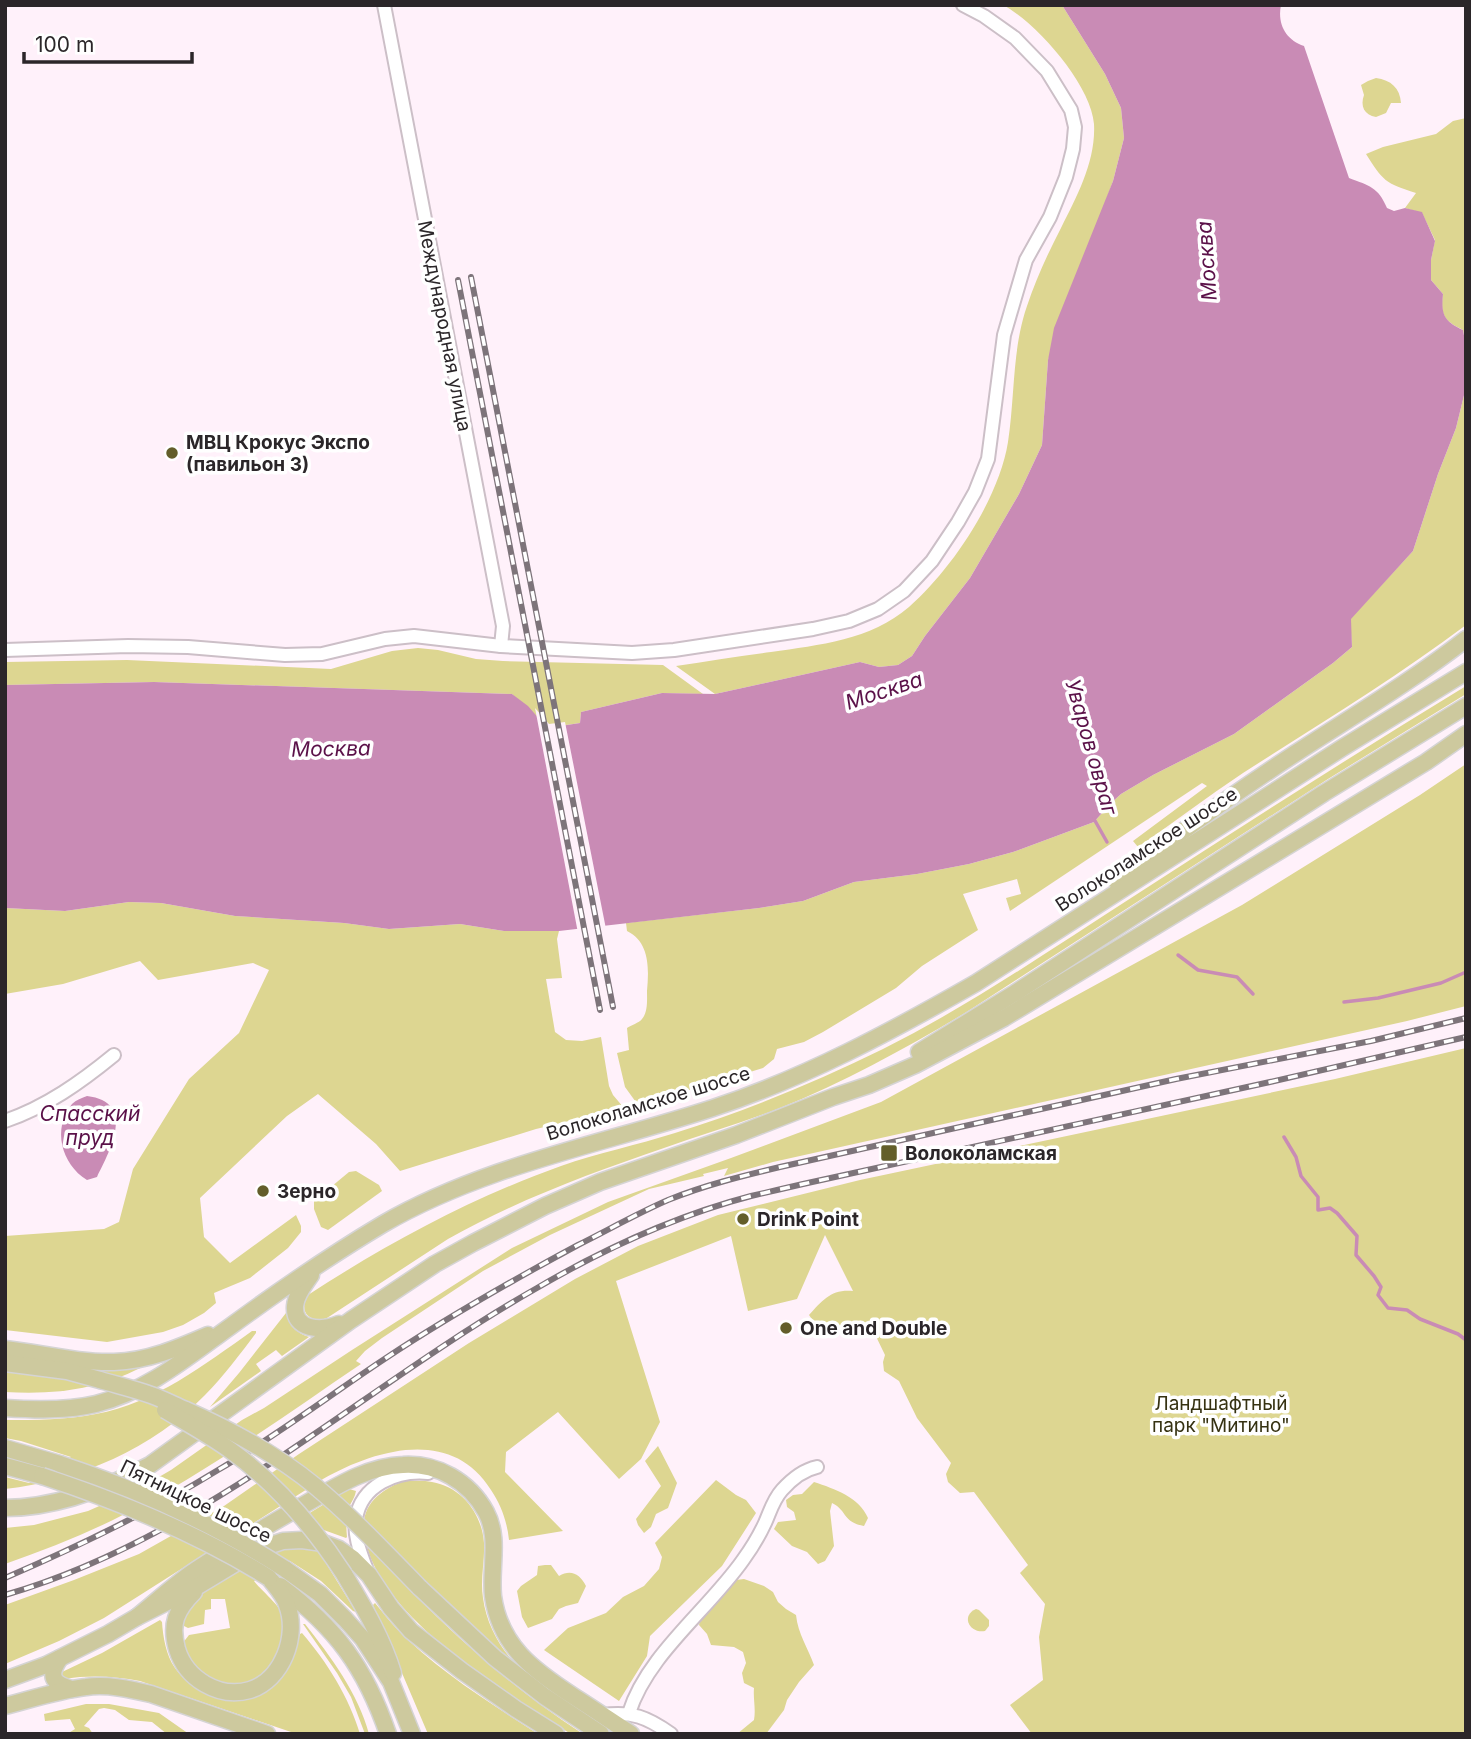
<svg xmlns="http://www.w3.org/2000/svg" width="1471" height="1739" viewBox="0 0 1471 1739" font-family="Inter,sans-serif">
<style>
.green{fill:#ddd691}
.water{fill:#c98bb5}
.pier{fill:#fff1fa}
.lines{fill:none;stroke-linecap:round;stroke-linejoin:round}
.stream{stroke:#c98bb5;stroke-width:3.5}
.minor-casing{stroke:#ccbfc7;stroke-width:16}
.major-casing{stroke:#d5d4d4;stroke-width:19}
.minor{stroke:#fff;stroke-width:12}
.major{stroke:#cdc99e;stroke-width:16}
.rail-casing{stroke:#7d747a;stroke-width:6}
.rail{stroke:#fff;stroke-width:3.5;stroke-dasharray:10;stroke-linecap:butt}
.major-bridge-casing{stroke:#d5d4d4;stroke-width:19;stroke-linecap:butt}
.major-bridge{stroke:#cdc99e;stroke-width:16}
.poi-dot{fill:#635e2a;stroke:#fff;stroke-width:2.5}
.labels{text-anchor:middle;stroke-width:7;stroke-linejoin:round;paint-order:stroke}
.street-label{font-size:19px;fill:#2b2629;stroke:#fff}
.poi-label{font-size:19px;font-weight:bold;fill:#2b2629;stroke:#fff;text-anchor:start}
.park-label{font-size:19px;fill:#363212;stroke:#fff}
.water-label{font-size:21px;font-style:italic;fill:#5b1149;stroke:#fff}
</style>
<rect width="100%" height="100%" fill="#fff1fa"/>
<g class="green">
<path d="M1003,5H1062L1105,74L1121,108L1124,138L1113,181L1048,360L1042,445L1019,494L970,578L925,636L912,656L898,665L879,667L860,662L715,694L676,666C708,661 739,656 771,652C819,645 871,640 909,607C952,569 999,499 1008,442C1015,397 1012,349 1027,306C1036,279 1048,253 1061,228C1077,196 1096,161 1094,124C1091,85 1037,23 1003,5Z"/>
<path d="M1376,78C1391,80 1400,88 1401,103H1391L1386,113L1376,117C1364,115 1360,106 1364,95L1361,85L1368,81Z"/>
<path d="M1466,118V625C1394,679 1318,725 1243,773C1207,797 1173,823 1138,847L1133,841L1207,786L1202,783L1010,911L1006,898L1021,894L1017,879L963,894L978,930L922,966L896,988L823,1032L804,1042L777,1049L774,1059L763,1068L724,1080L712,1086L699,1087L638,1105L625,1087L617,1053L629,1050L627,1028C631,1025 639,1023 642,1019C648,1012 647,1000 647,991C649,969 650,942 627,931L626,923L759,908L803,901L854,882L917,874L969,864L1013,852L1094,822L1110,804L1121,794L1153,775L1234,734L1333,663L1352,647L1350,619L1413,551L1438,474L1456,428L1466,387L1465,341L1463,330C1444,321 1440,315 1443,294L1431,280V260L1435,240L1422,213L1405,208L1416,193C1385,183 1383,181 1366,154L1383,147L1436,134L1453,121Z"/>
<path d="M418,648L438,650L476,659L503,661L663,665L703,694L662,693L581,712L580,723L546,728L512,694L154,682L5,685V662L127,660L331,669L392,651Z"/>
<path d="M1466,686V694L1328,779L965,1013C906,1048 845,1082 780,1108C742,1123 703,1134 664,1148C591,1173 515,1201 448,1239L327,1318C309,1324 298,1311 308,1295C388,1243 471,1198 561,1166C598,1153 637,1145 675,1133C746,1111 816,1082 883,1049C969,1006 1050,950 1131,898C1242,826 1353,755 1466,686Z"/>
<path d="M1466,764V1006L1407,1021L773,1162L724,1176L728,1168L703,1174L704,1176L649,1189L550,1235L483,1271L382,1338L365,1351L356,1361L361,1364C281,1418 201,1477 113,1520C78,1537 42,1551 5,1564V1528L34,1525L88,1511L140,1488L171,1470L242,1420L264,1408L352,1350L512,1248L608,1202L731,1158L881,1102L1242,905L1420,795Z"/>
<path d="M129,902L161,903L235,916L344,923L389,929L460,924L504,931H559L557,939L562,978L546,979L555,1032L566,1040L582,1041L601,1037L609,1086L613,1095L624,1108L536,1129L400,1171L376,1144L318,1094L287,1116L200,1198L204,1237L230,1263L296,1215L301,1226V1232L288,1248L250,1278L214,1293L216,1303L204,1313L183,1325L163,1332L107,1342L5,1330V1236L104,1229L119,1222L133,1169L189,1079L239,1033L269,970L253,963L158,980L140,961L63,984L5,994V908L65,911Z"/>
<path d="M1466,1048V1734H1032L1010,1705L1043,1680L1039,1637L1045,1604L1020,1573L1028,1565L974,1492L960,1493L948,1482L946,1474L951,1463L917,1418L899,1381L884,1371L883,1362L885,1355L869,1322C856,1336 834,1328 816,1325L809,1315C823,1300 831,1289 853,1291L825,1235L797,1299L748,1311L731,1236L616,1281L660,1422L641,1459L619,1479L558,1412L506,1452L505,1472L563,1531L509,1540C507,1521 501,1505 491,1490C452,1427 376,1449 323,1479L104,1618L59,1641L5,1664V1605L74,1580L139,1554L224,1506L299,1454L469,1343L575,1279L638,1246L718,1215L860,1180L1335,1079Z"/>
<path d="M356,1171L379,1185L382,1191L328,1230L321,1227L314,1209V1201L349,1172Z"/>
<path d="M286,1313C289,1325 298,1334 309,1337L282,1356L276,1350L256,1364L261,1371L210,1407L239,1373Z"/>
<path d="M252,1331H256V1333C240,1354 224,1376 205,1395C153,1448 79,1481 5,1489V1477L29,1483L71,1457L21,1441L5,1438V1420C36,1420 66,1420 96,1414C155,1403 204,1365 252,1331Z"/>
<path d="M5,1358L150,1363C102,1389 59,1395 5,1392Z"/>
<path d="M658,1446L677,1483L668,1508L656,1514L651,1527L644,1533L638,1525L636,1519L661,1486L645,1461Z"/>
<path d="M716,1480L736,1495L746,1500L756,1513L722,1566L650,1636L647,1656L619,1701L544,1650L568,1628L606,1613L623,1597L644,1586L659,1569L662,1557L655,1543Z"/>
<path d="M405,1481C414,1481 423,1480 432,1482C462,1487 482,1514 484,1543C485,1561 480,1579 483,1598C486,1621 497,1643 512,1660L511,1663L454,1613L425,1582L413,1593C465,1646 520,1693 583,1734H571C508,1694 363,1609 364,1524C364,1502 385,1487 405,1481Z"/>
<path d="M814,1482C835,1489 859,1497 868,1518L864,1526C842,1522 848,1511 832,1503L830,1511L834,1546L825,1561L818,1564L807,1552L792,1546L774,1529L778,1522L796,1520L794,1512L787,1507L786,1500L793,1495L802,1494Z"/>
<path d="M349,1489L356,1491C355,1497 352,1501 349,1507C346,1517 346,1527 347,1537L346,1538L321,1529L308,1514Z"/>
<path d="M316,1547L356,1612L353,1611L321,1581L290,1561L254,1581C264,1594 284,1607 286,1625C287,1637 282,1646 277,1656C262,1682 241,1693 213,1680C205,1677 196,1672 191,1664C187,1658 185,1651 182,1644L189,1635L230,1628L225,1599H211V1609L205,1610L204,1624L188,1628L182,1625L186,1610L202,1592L274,1549Z"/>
<path d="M545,1565H551L559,1576C571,1569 580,1574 586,1586L578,1603L566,1606L559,1609L552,1619L528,1628L522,1617L517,1591L521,1586L537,1575L538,1566Z"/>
<path d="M744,1579L764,1586L773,1592L778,1602L786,1609L796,1615C798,1634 808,1648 814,1665L799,1682L787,1700L784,1710L766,1734H737L754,1720C756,1709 753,1699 754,1688L744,1683L742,1673L746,1663L743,1652L734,1647L711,1645L707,1634L699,1625L700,1621L719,1601L736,1580Z"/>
<path d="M375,1603C382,1611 388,1620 396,1628C435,1669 490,1703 538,1734H428L373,1605Z"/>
<path d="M976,1609L979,1610L989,1620V1626L985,1631C970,1634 960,1616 976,1609Z"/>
<path d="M160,1620L162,1622C163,1637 166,1655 175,1668C192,1693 236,1711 262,1693C282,1680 293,1656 300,1634L302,1633C327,1662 349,1697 360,1734H297L140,1681C113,1676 90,1675 63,1679L61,1675L62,1672L102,1653Z"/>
<path d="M303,1624H305C331,1657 358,1693 369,1734H365L351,1697L337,1673Z"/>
<path d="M86,1704H109L159,1713L189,1734H167L152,1722L129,1720L115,1710L104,1708L99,1709L84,1726L89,1728L93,1734H67L75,1729L70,1719L45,1721L44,1714Z"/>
</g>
<g class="water">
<path d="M1062,5H1281C1277,24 1286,40 1304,46L1349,178C1370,186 1378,187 1387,208L1394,211L1405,208L1422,212L1435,241L1431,260V280L1443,294C1441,315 1444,321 1463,330L1465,341L1466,387L1456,428L1438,474L1413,551L1351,619L1352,647L1333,663L1234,734L1153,775L1121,794L1110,804L1094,822L1013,852L969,864L917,874L854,882L803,901L759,908L559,931H504L460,924L389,929L344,923L235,916L161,903L129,902L65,911L5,908V685L154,682L512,694L528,706L547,728L580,723L581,712L662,693L715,694L860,662L879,667L898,665L912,656L925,636L970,578L1019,494L1042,445L1048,360L1054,328L1113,181L1124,138L1121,108L1105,74Z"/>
<path d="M87,1096C136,1102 111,1149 97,1177L87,1180C61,1164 52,1128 72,1104C76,1100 82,1098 87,1096Z"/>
</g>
<path class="pier" d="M535,708L549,724L565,722L606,929L578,933Z"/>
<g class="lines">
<g class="stream">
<path d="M1094,819L1107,842"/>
<path d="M1178,955L1198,970L1237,977L1253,994"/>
<path d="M1344,1002L1378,998L1441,983L1466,972"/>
<path d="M1284,1137L1296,1157L1301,1176L1318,1197V1210L1330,1208L1337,1213L1357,1236L1356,1255L1374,1276L1381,1287L1378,1295L1388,1308L1407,1310L1420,1319L1458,1334L1466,1340"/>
</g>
<g class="minor-casing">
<g id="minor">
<path d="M384,5L503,626L501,646"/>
<path d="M5,650L128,646L188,647L285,655L322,654L385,639L414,636L501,646L632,653L674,650L813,629L849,621L878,609L904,591L932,561L958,522L975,492L988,459L1004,335L1026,260L1050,217L1066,177L1073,149L1075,127L1071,110L1047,71L1015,38L984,16L963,5"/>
<path d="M5,1121C46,1107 81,1082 114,1055"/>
<path d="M368,1573C362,1556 353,1537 356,1519C361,1485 397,1470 428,1473"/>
<path d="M629,1713C647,1655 708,1610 743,1560C751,1549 759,1536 765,1523C770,1512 773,1500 782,1490C791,1480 803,1470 817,1467"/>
<path d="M602,1715C632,1711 647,1717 671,1734"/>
</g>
</g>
<g class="major-casing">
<g id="major">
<path d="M1117,882C1174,836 1235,793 1296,753C1353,716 1412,681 1466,639"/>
<path d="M919,1052L1015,993L1324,793L1466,706"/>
<path d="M311,1275C305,1284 296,1294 295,1306C293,1331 322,1331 339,1324"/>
<path d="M5,1349C41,1353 78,1363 114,1362C148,1361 178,1348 208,1335"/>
<path d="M5,1363L67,1371L100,1380"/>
<path d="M5,1408C35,1410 67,1411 96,1404C148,1391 189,1356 231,1326C280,1290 331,1255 383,1224C485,1165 603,1144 713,1108C805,1078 892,1031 976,983L1342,748L1466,672"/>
<path d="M5,1448L60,1464"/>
<path d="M5,1466L42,1476"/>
<path d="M5,1508C56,1508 105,1489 150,1465L351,1320L435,1264L473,1243L545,1206L600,1182L736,1135L833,1097L869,1085L915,1065L1004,1018L1426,762L1466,734"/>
<path d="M285,1569L320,1594L345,1619L363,1639L391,1682L412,1734"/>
<path d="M344,1574C363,1606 382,1637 393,1673"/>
<path d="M280,1586C336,1628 365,1667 388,1734"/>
<path d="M419,1587L495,1658L544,1696L601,1734"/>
<path d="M194,1592C176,1610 170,1624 177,1649C186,1679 219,1699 250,1690C282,1680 299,1636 287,1605C284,1595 276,1587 269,1578"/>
<path d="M137,1617C157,1601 175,1584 196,1570C229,1548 265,1527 300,1507C332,1489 366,1466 403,1465C437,1463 469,1481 486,1512C500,1538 490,1567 493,1596C500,1646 533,1670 573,1696C592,1708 611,1721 631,1734"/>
<path d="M60,1658C48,1676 52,1683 71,1689"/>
<path d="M5,1680L46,1665L108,1634L137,1617L193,1589L259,1549L283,1541L302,1540L323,1543L339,1549L352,1558L369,1575L391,1608L411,1631L462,1671L516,1709L556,1734"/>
<path d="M5,1706C32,1699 59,1690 86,1687C107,1684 130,1689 151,1694L267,1734"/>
</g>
</g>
<use href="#minor" class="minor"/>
<use href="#major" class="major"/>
<g class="rail-casing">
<g id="rail">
<path d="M471,277L613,1007"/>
<path d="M458,280L600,1010"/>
<path d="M5,1578C79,1546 150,1512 218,1470C276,1436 330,1395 386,1358C448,1317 513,1280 578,1245C608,1230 638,1213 668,1200C705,1185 742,1176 780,1167L1176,1079L1371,1041L1466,1018"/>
<path d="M5,1595C205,1537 359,1389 537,1288C602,1250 678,1215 751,1196C768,1192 786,1188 803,1184L1270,1082L1466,1037"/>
</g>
</g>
<use href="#rail" class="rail"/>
<g class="major-bridge-casing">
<g id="major-bridge">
<path d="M100,1380C117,1385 134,1389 151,1395C163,1399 174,1405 186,1410C231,1430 276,1454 315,1486C352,1517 385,1552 419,1587"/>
<path d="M165,1410C187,1423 209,1435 230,1450C276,1483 314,1528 344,1574"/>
<path d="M60,1464C139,1490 215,1524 285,1569"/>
<path d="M42,1476C121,1502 199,1534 269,1578"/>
</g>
</g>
<use href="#major-bridge" class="major-bridge"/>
</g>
<g class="poi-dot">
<circle cx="172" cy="453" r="7"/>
<rect x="880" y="1144" width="18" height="18" rx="3.5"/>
<circle cx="263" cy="1191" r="7"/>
<circle cx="743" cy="1219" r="7"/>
<circle cx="786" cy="1328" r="7"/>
</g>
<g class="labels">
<g class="street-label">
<text transform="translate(445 326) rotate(79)" y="7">Международная улица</text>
<text transform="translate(1146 849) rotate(-33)" y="7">Волоколамское шоссе</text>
<text transform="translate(648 1103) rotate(-17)" y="7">Волоколамское шоссе</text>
<text transform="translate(196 1501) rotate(26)" y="7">Пятницкое шоссе</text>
</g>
<g class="poi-label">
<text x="186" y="449">МВЦ Крокус Экспо<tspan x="186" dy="22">(павильон 3)</tspan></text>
<text x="905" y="1160">Волоколамская</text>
<text x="277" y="1198">Зерно</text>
<text x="757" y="1226">Drink Point</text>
<text x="800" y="1335">One and Double</text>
</g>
<g class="park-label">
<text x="1221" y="1410">Ландшафтный<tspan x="1221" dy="22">парк "Митино"</tspan></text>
</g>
<g class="water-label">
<text transform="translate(1207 261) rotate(-94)" y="7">Москва</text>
<text transform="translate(884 691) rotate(-18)" y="7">Москва</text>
<text transform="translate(1091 747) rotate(74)" y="7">Уваров овраг</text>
<text transform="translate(331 749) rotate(-1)" y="7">Москва</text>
<text x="90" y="1121">Спасский<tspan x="90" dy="24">пруд</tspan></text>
</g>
</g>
<rect width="1471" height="1739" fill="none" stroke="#2b2629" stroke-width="14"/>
<path d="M24 52v10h168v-10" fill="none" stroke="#2b2629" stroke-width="3.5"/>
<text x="35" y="52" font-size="21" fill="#2b2629" stroke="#ffffff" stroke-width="5" paint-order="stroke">100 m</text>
</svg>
